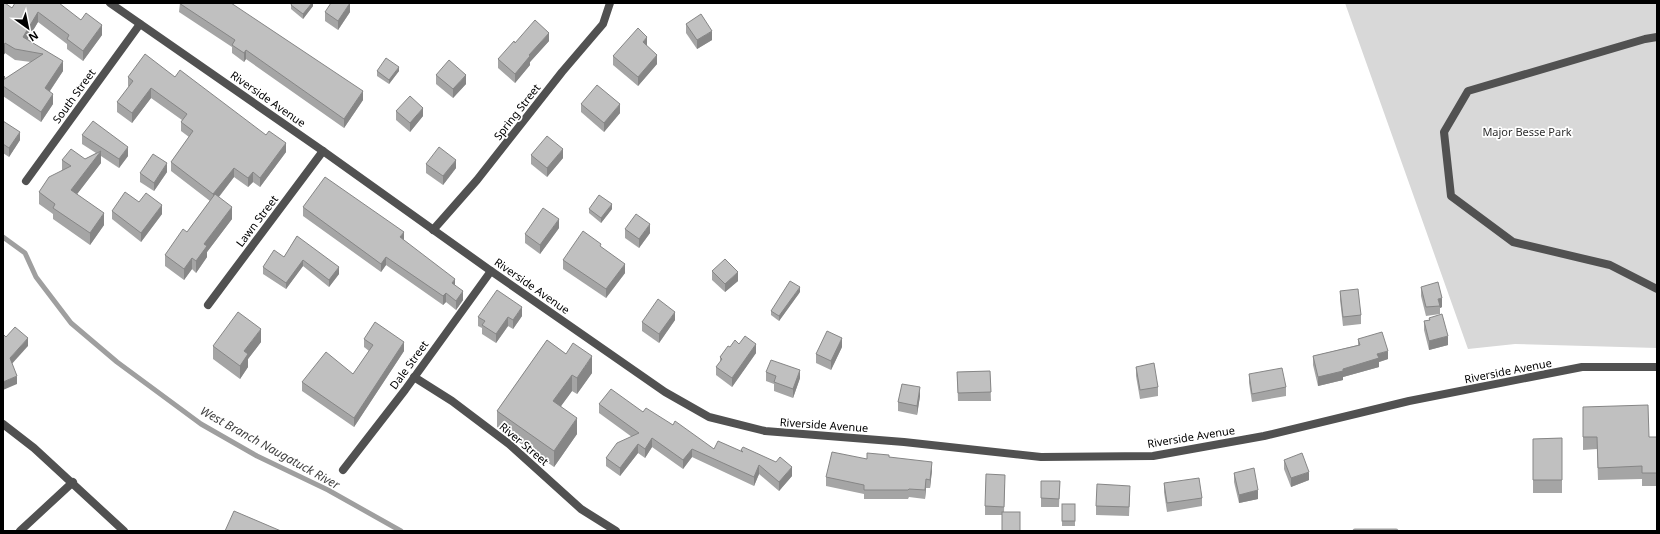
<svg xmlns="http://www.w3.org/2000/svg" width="1660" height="534" viewBox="0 0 1660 534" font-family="'Noto Sans',sans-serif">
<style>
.green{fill:#d8d8d8}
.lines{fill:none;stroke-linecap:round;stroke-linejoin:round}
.stream{stroke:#9f9f9f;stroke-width:5}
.service{stroke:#515151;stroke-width:8}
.minor{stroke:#515151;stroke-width:8}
.tertiary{stroke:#515151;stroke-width:8}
.wall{fill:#a5a5a5}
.shaded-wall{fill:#868686}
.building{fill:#c0c0c0;stroke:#868686}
.labels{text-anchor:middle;stroke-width:3.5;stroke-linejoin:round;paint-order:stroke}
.street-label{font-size:11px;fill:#000;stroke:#fff}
.park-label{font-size:11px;fill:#2f2f2f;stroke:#fff}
.water-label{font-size:12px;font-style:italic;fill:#404040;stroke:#fff}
</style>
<rect width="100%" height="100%" fill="#fff"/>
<path class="green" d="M1345,3H1657V348L1515,344L1468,349Z"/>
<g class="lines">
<g class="stream">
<path d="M3,237L25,253L36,277L71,323L117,362L201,424L257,456L328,490L401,531"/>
<path d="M1355,531H1396"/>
</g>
<g class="service">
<path d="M1657,37L1645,39L1468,91L1444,132L1451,196L1513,242L1610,265L1657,289"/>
<path d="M3,424L34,448L124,531"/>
<path d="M20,531L73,482"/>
</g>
<g class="minor">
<path d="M26,181L140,24"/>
<path d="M433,230L477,180L562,72L603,24L610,3"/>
<path d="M208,305L323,151"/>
<path d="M414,377L452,401L509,444L581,509L616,531"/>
<path d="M343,470L405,390L491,271"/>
</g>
<path class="tertiary" d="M110,3L323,151L491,271L665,392L709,417L765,431L904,442L1041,457L1153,456L1264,436L1409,401L1582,367H1657"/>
</g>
<g class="wall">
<path d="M3,3L12,8L81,20L102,35L83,61L67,49V44L38,22L28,39L63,71L50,91L53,104L41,122L3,96V75L5,79L31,62L15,60L5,53L3,56Z"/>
<path d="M180,3L363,100L344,128L246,59L244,62L232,53V47L179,12Z"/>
<path d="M313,3V6L303,19L291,9V5Z"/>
<path d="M325,12H350L338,30L325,21Z"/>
<path d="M686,24L712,40L697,49L686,33Z"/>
<path d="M549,41L530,62V65L515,83L498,68V59L515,43Z"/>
<path d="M647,45V46L657,64L638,86L613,65V56Z"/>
<path d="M377,71H399L389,84L377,76Z"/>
<path d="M436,75L466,84L453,98L436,84Z"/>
<path d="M128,77H175L286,152L260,187L253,182L248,187L234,177L219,197L232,219L207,252V257L196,273L192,269L184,280L165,266V255L187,232L210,201L171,171V162L189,137L181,131V122L182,120L151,98L132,123L117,112V102L129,87L128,86Z"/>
<path d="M581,104L620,113L604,132L581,112Z"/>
<path d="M396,111L423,116L410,132L396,120Z"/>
<path d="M3,121L20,140L9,157L3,153Z"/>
<path d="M82,135L128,156L119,168L101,156V163L77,194L104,225L90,245L53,219V214L39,204V192L62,170V160L85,159L96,153L82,144Z"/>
<path d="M531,155L563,158L547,177L531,164Z"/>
<path d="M426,164L456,168L443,185L426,173Z"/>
<path d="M167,172L154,191L140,182V173Z"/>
<path d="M139,202L162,214L141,242L112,219V211Z"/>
<path d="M303,207L404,240L455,285L463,300L456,310L446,302L443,305L386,265L381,272L303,216Z"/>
<path d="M589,209H612L601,223L589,213Z"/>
<path d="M559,228L540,254L525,243V234Z"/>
<path d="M625,229L650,233L639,248L625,238Z"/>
<path d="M297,236L339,274L329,287L303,266L286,289L263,274V267L284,257Z"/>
<path d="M601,247L625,273L606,298L563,269V260Z"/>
<path d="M712,271L738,281L725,292L712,280Z"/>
<path d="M1421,287L1442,307L1440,308V314L1426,316L1421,296Z"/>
<path d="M1340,291L1361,315V324L1343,326L1340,300Z"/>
<path d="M800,292L779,321L771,315V311Z"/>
<path d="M522,316L513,329L508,326L496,343L482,334V328L478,326V317Z"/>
<path d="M1429,318L1448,345L1429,350L1424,330V321L1429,320Z"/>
<path d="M675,320L659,343L642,331V322Z"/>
<path d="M364,339L404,351L354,427L302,391V382L353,374L369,351L364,347Z"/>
<path d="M1358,339L1388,359L1379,362V367L1343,377V380L1318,386L1313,365V356L1358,345Z"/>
<path d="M547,340L592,373L577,394L572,391L561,406L577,434L554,467L497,427V411Z"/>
<path d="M261,342L248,359V367L240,379L213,359V346Z"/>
<path d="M739,344L756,353L732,387L716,375V367L720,362V357L730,347Z"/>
<path d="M842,347L831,370L816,363V354Z"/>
<path d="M1136,367L1158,387V396L1140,399L1136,376Z"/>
<path d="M990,371L991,401H958L957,372Z"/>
<path d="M766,372L800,378L793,398L774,391V384L766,381Z"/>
<path d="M1249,374L1286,387V396L1252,402L1249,383Z"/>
<path d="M920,396L917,415L898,411V402Z"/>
<path d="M599,404L643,412L673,425L714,449L741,451V450L792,476L779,491L759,474L754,486L692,457L683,469L652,447L645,458L638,453L620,476L606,466V458L632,437L599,413Z"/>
<path d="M1583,419L1649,437H1657V486H1642V479L1598,480L1597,449L1583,450Z"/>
<path d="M1562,438V493H1533V439Z"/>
<path d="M889,457L932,470L930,488H926L925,499L909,497L908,499H864V494L826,486V477L867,459Z"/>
<path d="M1284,460L1309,480L1291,487L1284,469Z"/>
<path d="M1234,473L1258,499L1239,503L1234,482Z"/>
<path d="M1041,481H1060L1059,507H1041Z"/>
<path d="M1164,483L1202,498V506L1167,512L1164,492Z"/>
<path d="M1005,484L1004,512L1002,515H985V506Z"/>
<path d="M1130,494L1129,516L1096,515V506Z"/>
<rect x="1062" y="504" width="13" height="22"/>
</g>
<g class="shaded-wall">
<path d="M312,3H313V6L303,19V14Z"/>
<path d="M350,3V12L338,30V21Z"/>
<path d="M38,12V22L23,47V37Z"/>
<path d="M102,25V35L83,61V51Z"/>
<path d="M712,31V40L697,49V40Z"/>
<path d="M549,33V41L530,62V65L515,83V74L529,55Z"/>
<path d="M647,37V45L643,51V42Z"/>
<path d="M5,43V53L3,56V46Z"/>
<path d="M246,50V59L244,62V53Z"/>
<path d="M657,55V64L638,86V77Z"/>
<path d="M63,61V71L45,98V88Z"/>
<path d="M399,67V71L389,84V80Z"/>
<path d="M466,75V84L453,98V89Z"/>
<path d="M151,88V98L132,123V113Z"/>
<path d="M363,91V100L344,128V119Z"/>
<path d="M53,94V104L41,122V112Z"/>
<path d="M620,104V113L604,132V123Z"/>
<path d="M423,108V116L410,132V123Z"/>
<path d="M20,132V140L9,157V148Z"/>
<path d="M286,143V152L260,187V178Z"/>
<path d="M128,147V156L119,168V159Z"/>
<path d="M563,149V158L547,177V168Z"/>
<path d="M101,151V163L71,202V190Z"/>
<path d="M456,160V168L443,185V176Z"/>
<path d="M167,163V172L154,191V183Z"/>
<path d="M234,168V177L213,204V194Z"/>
<path d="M253,172V182L248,187V178Z"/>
<path d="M612,204V209L601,223V218Z"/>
<path d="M162,205V214L141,242V233Z"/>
<path d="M232,207V219L207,252V257L196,273V261L204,244Z"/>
<path d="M104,213V225L90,245V233Z"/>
<path d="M559,219V228L540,254V245Z"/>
<path d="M650,224V233L639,248V239Z"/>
<path d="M404,232V241L400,237Z"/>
<path d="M386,257V265L381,272V264Z"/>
<path d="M192,258V269L184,280V269Z"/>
<path d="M303,260V266L286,289V283Z"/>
<path d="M625,264V273L606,298V289Z"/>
<path d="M339,267V274L329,287V280Z"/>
<path d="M738,272V281L725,292V284Z"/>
<path d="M455,279V288L452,283Z"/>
<path d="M800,287V292L779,321V316Z"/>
<path d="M463,291V300L456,310V301Z"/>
<path d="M446,293V302L443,305V296Z"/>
<path d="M1442,298V307L1440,308L1438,299Z"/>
<path d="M522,307V316L513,329V320Z"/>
<path d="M675,312V320L659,343V334Z"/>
<path d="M508,317V326L496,343V334Z"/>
<path d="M261,329V342L248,359V367L240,379V366L244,351Z"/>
<path d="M1448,336V345L1429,350V341Z"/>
<path d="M28,338V346L10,366V358Z"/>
<path d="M842,338V347L831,370V361Z"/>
<path d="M404,342V351L354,427V418Z"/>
<path d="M756,344V353L732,387V378Z"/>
<path d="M1388,351V359L1379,362V367L1343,377V380L1318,386V377L1377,354Z"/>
<path d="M592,356V373L577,394V378Z"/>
<path d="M800,370V378L793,398V389Z"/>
<path d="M572,375V391L553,417V401Z"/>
<path d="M17,376V384L3,390V382Z"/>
<path d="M920,387V396L917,415V406Z"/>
<path d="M577,418V434L554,467V451Z"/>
<path d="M652,438V447L645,458V449Z"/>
<path d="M638,444V453L620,476V468Z"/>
<path d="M692,449V457L683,469V460Z"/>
<path d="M932,462V470L930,488V480Z"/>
<path d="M759,465V474L754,486V477Z"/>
<path d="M792,467V476L779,491V482Z"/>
<path d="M1309,472V480L1291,487V478Z"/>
<path d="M926,479V488L925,499V490Z"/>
<path d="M1258,490V499L1239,503V495Z"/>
</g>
<g class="building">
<path d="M3,3H5L12,8L15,3H59L81,20L86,13L102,25L83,51L67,39L69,35L38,12L23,37L63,61L45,88L53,94L41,112L3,86V80L43,54L15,49L5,43L3,46Z"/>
<path d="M179,3H231L363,91L344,119L246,50L244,53L232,45L235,40Z"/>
<path d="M292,3H312L303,14L291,5Z"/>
<path d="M331,3H350L338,21L325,12Z"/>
<path d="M701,14L712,31L697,40L686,24Z"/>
<path d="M535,20L549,33L529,55L530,56L515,74L498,59L514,41L515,43Z"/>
<path d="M638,28L647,37L643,42L657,55L638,77L613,56Z"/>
<path d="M145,54L175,77L180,70L266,135L269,131L286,143L260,178L253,172L248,178L234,168L213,194L171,162L193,131L181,122L187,114L151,88L132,113L117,102L133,81L128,77Z"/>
<path d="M386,58L399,67L389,80L377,71Z"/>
<path d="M449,60L466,75L453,89L436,75Z"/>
<path d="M3,75L5,77L3,80Z"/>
<path d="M597,85L620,104L604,123L581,104Z"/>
<path d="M410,96L423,108L410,123L396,111Z"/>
<path d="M3,121L20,132L9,148L3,144Z"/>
<path d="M93,121L128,147L119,159L82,135Z"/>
<path d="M547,136L563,149L547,168L531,155Z"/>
<path d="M439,147L456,160L443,176L426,164Z"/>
<path d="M71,149L85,159L101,151L71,190L104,213L90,233L53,208L55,204L39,192L49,177L71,166L62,160Z"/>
<path d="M153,154L167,163L154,183L140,173Z"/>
<path d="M325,177L404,232L400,237L455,279L452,283L463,291L456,301L446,293L443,296L386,257L381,264L303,207Z"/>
<path d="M125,192L139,202L146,193L162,205L141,233L112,211Z"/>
<path d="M215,194L232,207L204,244L207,246L196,261L192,258L184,269L165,255L183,229L187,232Z"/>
<path d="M599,195L612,204L601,218L589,209Z"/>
<path d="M543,208L559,219L540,245L525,234Z"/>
<path d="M636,214L650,224L639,239L625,229Z"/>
<path d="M583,231L601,244L600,246L625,264L606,289L563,260Z"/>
<path d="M297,236L339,267L329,280L303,260L286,283L263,267L274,250L284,257Z"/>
<path d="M725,259L738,272L725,284L712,271Z"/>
<path d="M790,281L800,287L779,316L771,311Z"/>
<path d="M1438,282L1442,298L1438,299L1440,306L1426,307L1421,287Z"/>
<path d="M1358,289L1361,315L1343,317L1340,291Z"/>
<path d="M497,290L522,307L513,320L508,317L496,334L482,325L485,321L478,317Z"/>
<path d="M658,299L675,312L659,334L642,322Z"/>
<path d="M238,312L261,329L244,351L248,354L240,366L213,346Z"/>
<path d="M1442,314L1448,336L1429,341L1424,321L1430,320L1429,318Z"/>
<path d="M375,322L404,342L354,418L302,382L326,352L353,374L373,345L364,339Z"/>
<path d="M15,327L28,338L10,358L17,376L3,382V334L6,337Z"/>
<path d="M827,331L842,338L831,361L816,354Z"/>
<path d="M1382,332L1388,351L1377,354L1379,358L1343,369V371L1318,377L1313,356L1360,345L1358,339Z"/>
<path d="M745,336L756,344L732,378L716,367L722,359L720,357L728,346L730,347L735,340L739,344Z"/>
<path d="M547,340L566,354L573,343L592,356L577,378L572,375L553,401L577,418L554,451L497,411Z"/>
<path d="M771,360L800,370L793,389L774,382L776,376L766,372Z"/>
<path d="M1154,363L1158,387L1140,390L1136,367Z"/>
<path d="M1282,368L1286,387L1252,394L1249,374Z"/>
<path d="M990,371L991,392L958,393L957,372Z"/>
<path d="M902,384L920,387L917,406L898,402Z"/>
<path d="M611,389L643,412L646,408L673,425L675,421L714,449L718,441L743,452L741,450L743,447L776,462L780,457L792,467L779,482L759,465L754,477L692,449L683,460L652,438L645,449L638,444L620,468L606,458L617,443L639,433L599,404Z"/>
<path d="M1648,405L1649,437H1657V473H1642V466L1598,468L1597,437H1583V407Z"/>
<path d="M1562,438V480H1533V439Z"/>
<path d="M832,452L867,459V453L889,455V457L932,462L930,480L926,479L925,490L909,489L908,490H864V485L826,477Z"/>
<path d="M1302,453L1309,472L1291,478L1284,460Z"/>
<path d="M1254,468L1258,490L1239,495L1234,473Z"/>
<path d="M986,474L1005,475L1004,507L985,506Z"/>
<path d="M1199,478L1202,498L1167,503L1164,483Z"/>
<path d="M1041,481H1060L1059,499L1041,498Z"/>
<path d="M1097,484L1130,486L1129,507L1096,506Z"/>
<rect x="1062" y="504" width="13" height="17"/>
<path d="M234,511L281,531H225Z"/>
<rect x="1002" y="512" width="18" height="19"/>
</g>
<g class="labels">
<g class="street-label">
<text transform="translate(74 96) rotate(-54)" y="4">South Street</text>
<text transform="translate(268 99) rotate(35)" y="4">Riverside Avenue</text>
<text transform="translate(517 112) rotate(-52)" y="4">Spring Street</text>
<text transform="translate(257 221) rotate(-53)" y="4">Lawn Street</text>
<text transform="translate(532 286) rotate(35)" y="4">Riverside Avenue</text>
<text transform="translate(409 365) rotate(-54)" y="4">Dale Street</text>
<text transform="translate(1508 371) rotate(-11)" y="4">Riverside Avenue</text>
<text transform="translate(824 425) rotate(4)" y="4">Riverside Avenue</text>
<text transform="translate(1191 437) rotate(-9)" y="4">Riverside Avenue</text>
<text transform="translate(524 444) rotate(40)" y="4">River Street</text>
</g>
<g class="park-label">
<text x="1527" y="136">Major Besse Park</text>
</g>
<g class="water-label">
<text transform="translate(270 448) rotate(29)" y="4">West Branch Naugatuck River</text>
</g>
</g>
<rect width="1660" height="534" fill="none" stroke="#000000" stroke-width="8"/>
<g transform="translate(28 28) rotate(147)" stroke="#ffffff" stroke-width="3" paint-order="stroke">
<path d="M0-3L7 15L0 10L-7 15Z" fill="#000000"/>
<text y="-6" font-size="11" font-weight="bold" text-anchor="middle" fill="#000000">N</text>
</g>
</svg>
